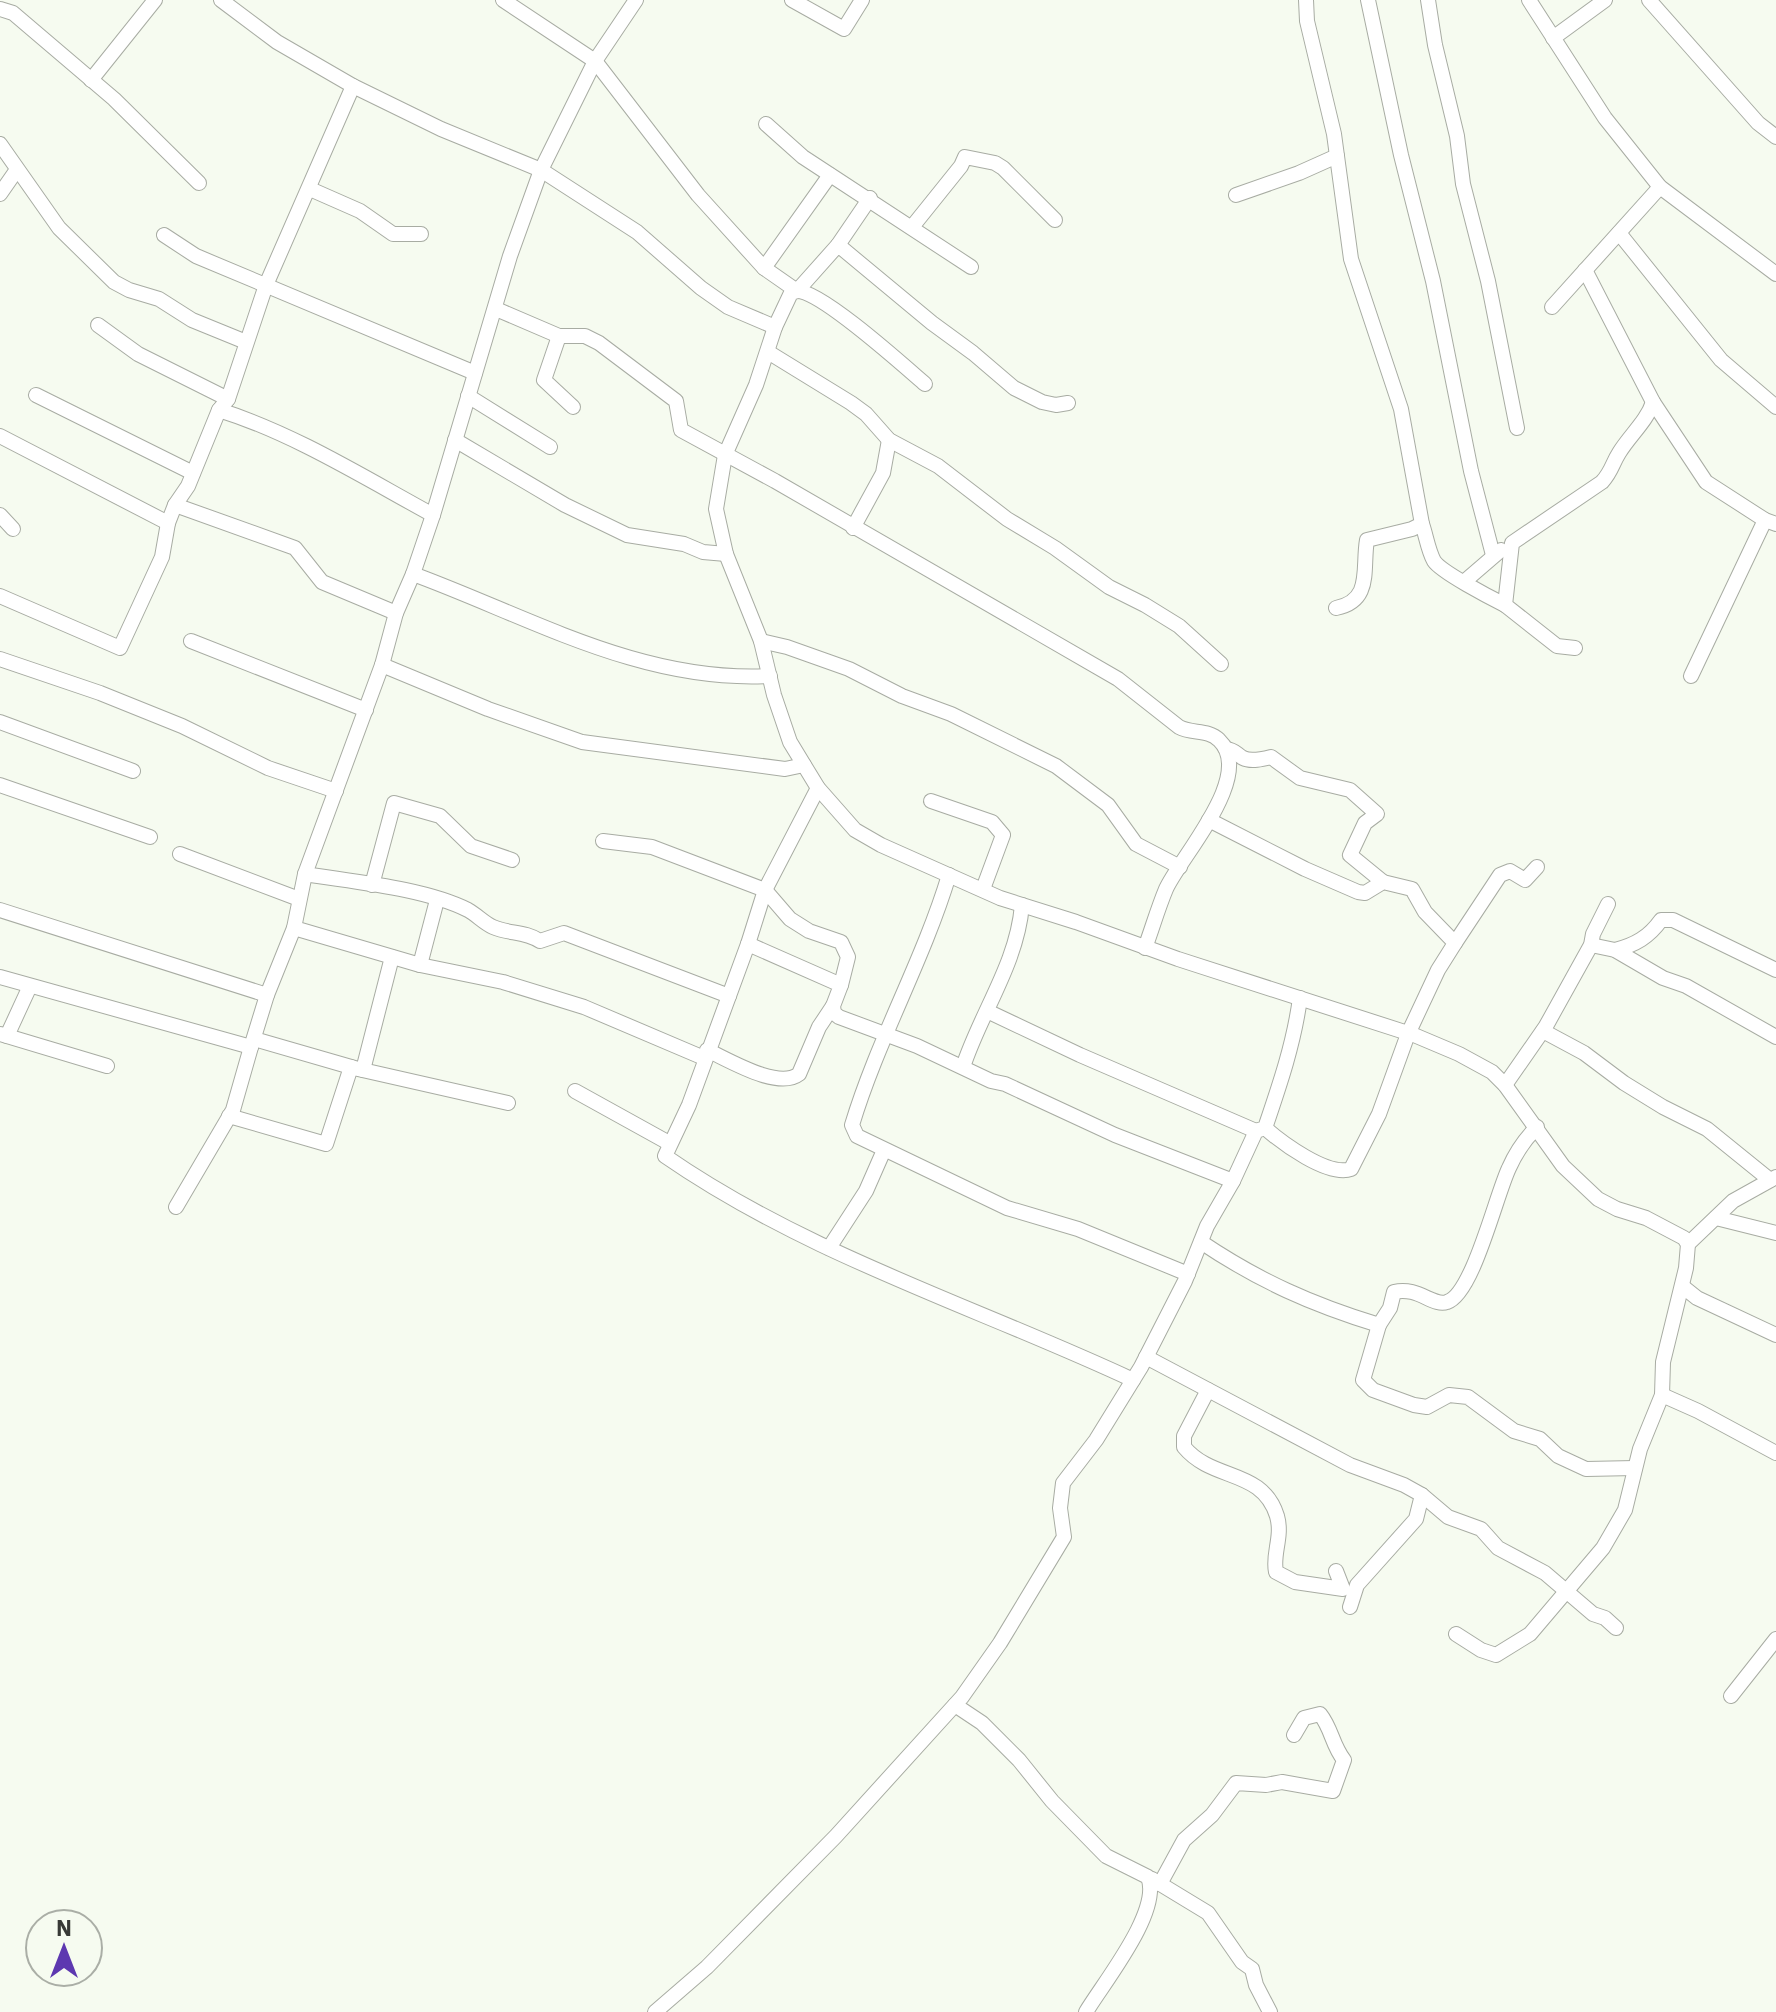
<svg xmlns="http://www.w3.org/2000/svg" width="1776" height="2012" viewBox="0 0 1776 2012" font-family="'IBM Plex Sans',sans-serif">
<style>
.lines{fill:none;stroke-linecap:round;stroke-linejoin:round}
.minor-casing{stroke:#a8aca3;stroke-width:16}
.minor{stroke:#fff;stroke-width:14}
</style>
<rect width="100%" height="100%" fill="#f6fbf0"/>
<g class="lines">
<g class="minor-casing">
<g id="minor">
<path d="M221,0L277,42L353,86L441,129L541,170L637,232L701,288L728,307L775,327"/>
<path d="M503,0L595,61L698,195L764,268L797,291L791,293L775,327L756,385L725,455L716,509L726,554L761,641L774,695L790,742L818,788L855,830L881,845L1000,898L1076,922L1178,959L1414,1035L1459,1054L1492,1072L1505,1085L1563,1166L1598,1199L1617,1209L1646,1218L1684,1238L1688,1244L1686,1268L1663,1362L1662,1395L1640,1449L1625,1510L1603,1548L1530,1634L1496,1655L1481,1650L1456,1634"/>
<path d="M792,0L844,29L862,0"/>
<path d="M1306,0L1307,21L1334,134L1351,259L1401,409L1422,524L1412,529L1367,540C1362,568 1373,601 1336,608"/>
<path d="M1368,0L1401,155L1433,281L1471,471L1493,555"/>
<path d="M1428,0L1435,45L1457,136L1463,184L1488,281L1517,428"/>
<path d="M1529,0L1605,118L1660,187L1776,274"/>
<path d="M1649,0L1758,123L1776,137"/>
<path d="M0,9L13,13L114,99L199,183"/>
<path d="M1553,38L1605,0"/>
<path d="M91,80L155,0"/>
<path d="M766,124L803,157L971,267"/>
<path d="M0,144L59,228L114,282L129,290L159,299L192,320L246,342"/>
<path d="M310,189L360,211L393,234H421"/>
<path d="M0,194L16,171"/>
<path d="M1236,195L1299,173L1337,156"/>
<path d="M912,227L961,166L965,157L995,163L1003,168L1055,220"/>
<path d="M1619,233L1721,360L1776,407"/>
<path d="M164,235L196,256L475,373"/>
<path d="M838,245L870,198"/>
<path d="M764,268L830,175"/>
<path d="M1585,270L1653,402L1706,482L1765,520L1776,524"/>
<path d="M797,291L838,245L932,323L973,353L1014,388L1042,402L1056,405L1068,403"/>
<path d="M797,291C821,291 903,365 925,384"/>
<path d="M1552,307L1660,187"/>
<path d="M496,309L559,336H585L599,343L676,401L681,430L775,481L1118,679L1179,727C1192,734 1208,729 1219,740C1256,775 1181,856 1166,889C1158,908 1152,929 1145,948"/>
<path d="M98,325L138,354L228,399"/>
<path d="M559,336L544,380L573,407"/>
<path d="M768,352L851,403L866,414L889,440L938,466L1007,519L1055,548L1109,587L1145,605L1179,626L1221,664"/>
<path d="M36,395L193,473"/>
<path d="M468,396L550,447"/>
<path d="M219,410C293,433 365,478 433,515"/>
<path d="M0,436L168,523"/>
<path d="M455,440L565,505L627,535L684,544L703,552L726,554"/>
<path d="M175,505L295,548L322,582L396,613"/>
<path d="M0,515L13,529"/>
<path d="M1422,524C1426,535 1428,550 1434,561C1441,572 1491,598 1505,605"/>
<path d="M853,528L883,473L889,440"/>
<path d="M413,574C530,617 641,683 770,676"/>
<path d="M1465,581L1501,550"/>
<path d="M0,596L120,648L162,557L168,523L175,505L188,486L219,410L228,399L266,285L353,86"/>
<path d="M191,641L366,710"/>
<path d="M761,641L787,647L849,669L902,696L951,714L1056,766L1108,805L1136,844L1180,867"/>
<path d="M1575,648L1557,646L1505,605L1512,543L1602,482C1612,471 1612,464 1619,453C1630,435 1647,421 1653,402"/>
<path d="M0,659L100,693L182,726L268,768L336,791"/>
<path d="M382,665L488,709L582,742L785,769L804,765"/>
<path d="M1691,676L1765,520"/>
<path d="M0,722L133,771"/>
<path d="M1226,749C1235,750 1236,754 1243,758C1251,762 1263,759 1271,757L1300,778L1350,790L1377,814L1365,823L1350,855L1383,882"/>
<path d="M0,785L150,837"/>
<path d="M818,788L765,890L748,944L689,1105L665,1156C808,1255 977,1307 1133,1380"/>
<path d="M931,801L992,822L1003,835L983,889"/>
<path d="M1209,820L1305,869L1358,892L1365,893L1383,882L1412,889L1425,912L1455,943L1438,970L1408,1034L1379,1114L1351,1169C1328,1177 1282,1143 1265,1128"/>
<path d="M603,841L652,847L765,890L790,919L809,931L841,942L848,957L841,985"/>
<path d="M180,854L299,899"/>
<path d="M305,874C354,882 424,888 468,910C477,915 484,923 493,927C509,934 525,931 540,941L564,933L729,996"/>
<path d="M949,875C923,961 878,1039 852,1125L857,1136L1007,1208L1078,1229L1188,1274"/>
<path d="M372,885L394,803L440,816L471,846L512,860"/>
<path d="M0,910L267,995"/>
<path d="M294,928L420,965L437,900"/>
<path d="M1455,943L1500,875L1510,871L1525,880L1537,867"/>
<path d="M748,944L841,985L833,1006L834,1013L839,1017L917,1046L991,1081L1005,1084L1115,1135L1233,1181"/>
<path d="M1591,945L1615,950L1663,978L1686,986L1776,1037"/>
<path d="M1615,950C1635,945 1649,937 1661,920H1673L1776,970"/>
<path d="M420,965L503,982L584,1007L704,1058"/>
<path d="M0,977L251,1047L267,995L294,928L305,874L382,665L396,613L413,574L433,515L510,256L541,170L595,61L636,0"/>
<path d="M987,1011L1080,1055L1256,1131"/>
<path d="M1543,1031L1584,1053L1624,1083L1663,1107L1707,1129L1770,1180"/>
<path d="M0,1034L107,1066"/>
<path d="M7,1036L30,986"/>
<path d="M254,1039L358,1069L508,1103"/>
<path d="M707,1050C729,1060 778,1090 799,1074L819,1027L833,1006"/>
<path d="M963,1067C981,1012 1017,964 1022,905"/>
<path d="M363,1070L392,957"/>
<path d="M1505,1085L1546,1026L1591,945L1593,934L1608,904"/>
<path d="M575,1091L669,1143"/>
<path d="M229,1116L326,1144L351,1067"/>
<path d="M176,1207L233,1110L251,1047"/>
<path d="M1716,1218L1776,1233"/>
<path d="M1201,1242C1259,1281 1313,1305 1379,1325L1390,1308L1394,1292C1418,1286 1433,1307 1447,1302C1473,1294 1496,1195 1509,1168C1516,1152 1525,1139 1537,1127"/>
<path d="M1688,1244L1733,1201L1776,1177"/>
<path d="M829,1248L866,1191L884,1150"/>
<path d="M1682,1286L1697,1298L1776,1335"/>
<path d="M1379,1325L1363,1380L1373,1390L1414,1405L1427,1407L1449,1395L1468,1397L1514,1431L1540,1439L1558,1456L1586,1469L1635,1468"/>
<path d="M1146,1357L1350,1465L1404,1485L1422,1495L1448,1517L1481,1529L1498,1548L1545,1573L1593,1614L1605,1618L1616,1628"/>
<path d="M1208,1390L1184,1436V1447C1213,1482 1262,1468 1277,1516C1283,1537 1272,1554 1276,1572L1295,1582L1343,1589L1336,1571"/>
<path d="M1662,1395L1698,1411L1776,1453"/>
<path d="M1350,1607L1357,1585L1416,1519L1422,1495"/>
<path d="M1731,1696L1776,1639"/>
<path d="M955,1705L982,1723L1019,1760L1052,1801L1106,1856L1148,1877C1162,1911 1104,1982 1086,2012"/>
<path d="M1152,1879L1208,1913L1242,1962L1252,1969L1256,1985L1270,2012"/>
<path d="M1160,1884L1184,1840L1212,1815L1236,1783L1266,1785L1282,1782L1333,1791L1344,1760C1332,1745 1332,1729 1320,1714L1304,1718L1294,1735"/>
<path d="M655,2012L707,1967L836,1836L962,1697L1000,1643L1064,1537L1060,1508L1063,1483L1096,1440L1141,1367L1185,1281L1207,1226L1233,1181L1256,1131L1265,1128C1280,1084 1294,1043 1300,998"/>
</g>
</g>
<use href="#minor" class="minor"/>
</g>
<g transform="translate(64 1948)"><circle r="38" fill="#f6fbf0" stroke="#aaaea6" stroke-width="2"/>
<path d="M0-6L14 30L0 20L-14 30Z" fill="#5d38b0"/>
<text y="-12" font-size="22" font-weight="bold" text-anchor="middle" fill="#383a36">N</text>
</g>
</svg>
